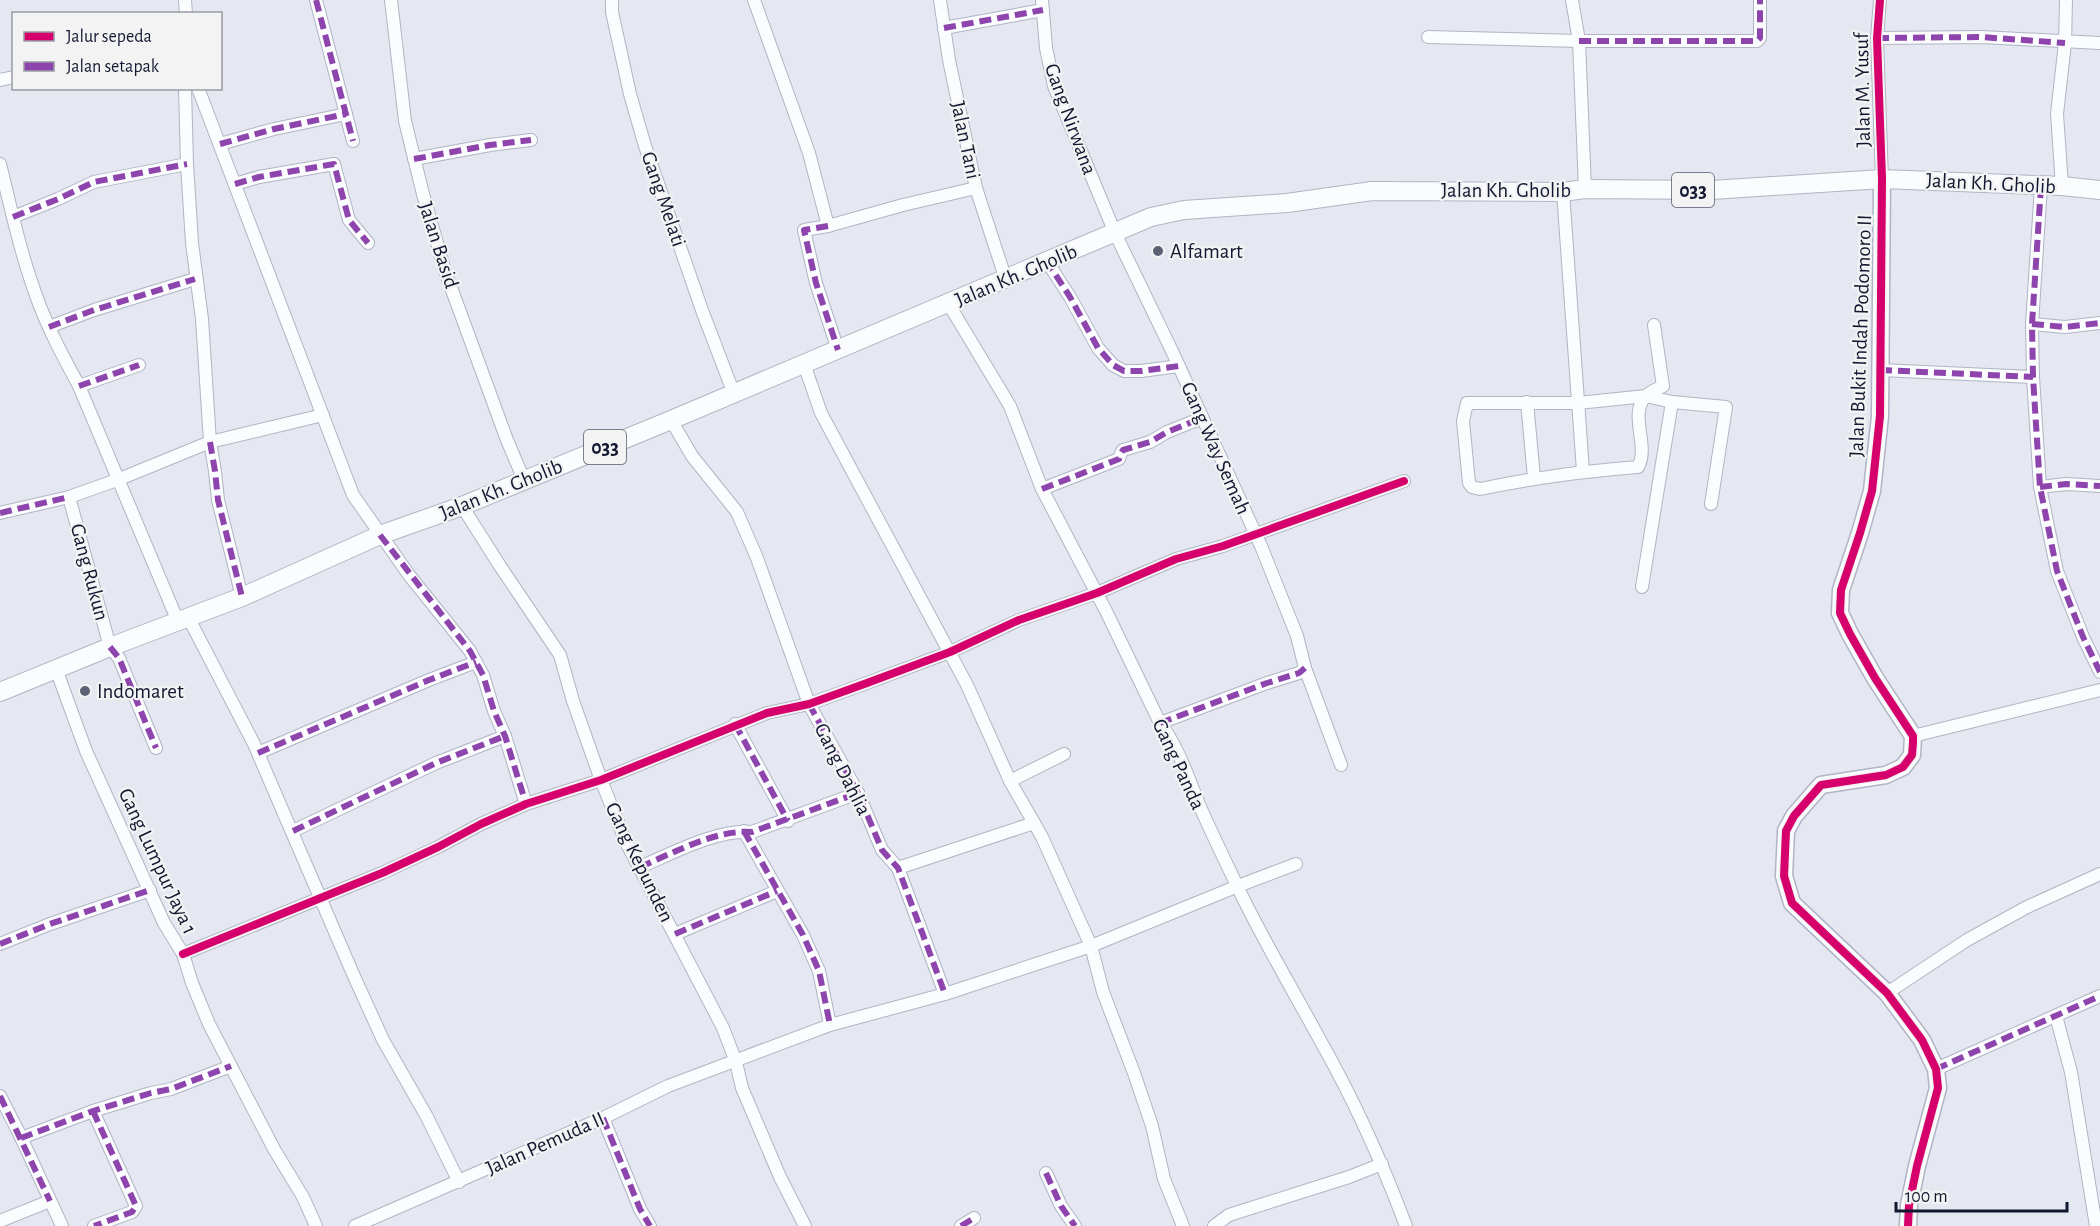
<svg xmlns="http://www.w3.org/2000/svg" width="2100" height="1226" viewBox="0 0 2100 1226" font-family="'Alegreya Sans',sans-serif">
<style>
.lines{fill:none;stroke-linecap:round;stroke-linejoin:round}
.street-casing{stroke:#b0b4c5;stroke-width:14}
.secondary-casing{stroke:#b0b4c5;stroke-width:19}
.primary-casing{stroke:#b0b4c5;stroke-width:20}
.street{stroke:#fbfcfd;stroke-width:12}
.secondary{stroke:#fbfcfd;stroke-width:16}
.primary{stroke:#fbfcfd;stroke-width:18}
.quiet{stroke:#8e44ad;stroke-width:6;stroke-dasharray:12 6;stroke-linecap:butt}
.cycleway-casing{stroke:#f3f3f3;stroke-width:11}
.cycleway{stroke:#d6006c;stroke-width:8}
.poi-dot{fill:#5c6174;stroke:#f3f3f3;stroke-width:2}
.labels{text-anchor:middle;stroke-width:4.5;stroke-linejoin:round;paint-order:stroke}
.shield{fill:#f3f3f3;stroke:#565a6c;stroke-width:1.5}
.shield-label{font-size:20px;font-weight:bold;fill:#131832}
.street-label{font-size:21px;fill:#131832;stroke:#f3f3f3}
.poi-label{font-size:21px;fill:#131832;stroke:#f3f3f3;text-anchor:start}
</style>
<rect width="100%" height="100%" fill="#e5e8f0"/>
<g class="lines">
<g class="street-casing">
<g id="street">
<path d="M185,0L186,14"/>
<path d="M316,0L353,141"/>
<path d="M391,0L405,121L423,194L445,271L507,440L524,480"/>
<path d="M612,0V12L630,94L645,146L703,313L734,394"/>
<path d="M754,0L809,153L828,226"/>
<path d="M940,0L949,60L976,188L1005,277"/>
<path d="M1042,0L1046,48L1054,86L1115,233L1172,351L1261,546L1297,636L1305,668L1341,765"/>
<path d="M1572,0L1579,41L1585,189"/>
<path d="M1880,0L1877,38L1882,179"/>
<path d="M944,28L1043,10"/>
<path d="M1428,37L1579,41H1757L1760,38V0"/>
<path d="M1877,38L1981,37L2100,43"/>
<path d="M0,80L14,77"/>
<path d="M185,88L187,164L192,243L202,319L210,442L215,471L218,500L242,597"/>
<path d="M198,88L353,495L409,575L470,651L483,675L494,711L505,736L526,804"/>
<path d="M220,144L274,129L346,114"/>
<path d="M414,159L490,145L531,140"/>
<path d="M0,164C11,209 21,255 37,298C48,329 64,358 79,386L174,612"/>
<path d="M235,184L259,177L334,164L349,220L368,243"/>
<path d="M2041,186L2032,324L2033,377L2040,487L2057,571L2083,637L2100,672"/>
<path d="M2062,186L2057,114L2065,43L2066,0"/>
<path d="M1563,192L1583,471"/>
<path d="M13,217L58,199L94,182L187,164"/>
<path d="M1046,260L1070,297L1098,348L1113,365L1124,371H1141L1179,366"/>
<path d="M948,303L1010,406L1042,489L1106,611L1160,723C1179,748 1189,780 1201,809C1214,838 1228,867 1242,896C1266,945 1294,992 1320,1040C1354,1100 1382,1162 1406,1226"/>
<path d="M2032,324L2065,327L2100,323"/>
<path d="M1654,325L1663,386C1657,389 1650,392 1646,396C1628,414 1650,446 1638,467C1584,471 1533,478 1480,489L1472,487L1469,483L1463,421L1467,403H1578L1646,396L1672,402L1726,407L1711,504"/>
<path d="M49,327L94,310L195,279"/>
<path d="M838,350L816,283L804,230L828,226L903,205L976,188"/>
<path d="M804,364L821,413L967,685L1010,781L1042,837L1091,946L1103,992L1134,1073L1152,1126L1164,1179L1183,1226"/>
<path d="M1880,370L2033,377"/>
<path d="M79,386L139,365"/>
<path d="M1527,402L1534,478"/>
<path d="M671,420L692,456L737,512L757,558L809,704L858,793L882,850L898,868L945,994"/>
<path d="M2040,487L2066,484L2100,486"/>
<path d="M1042,489L1119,459L1121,453L1123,450L1150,442L1167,432L1202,418"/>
<path d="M69,497L110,647L119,658L156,748"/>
<path d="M462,506L500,566L560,655L573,701L601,780L626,842L723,1028L736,1062L742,1088L780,1177L805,1226"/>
<path d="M0,513L69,497L117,480L210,442L323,415"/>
<path d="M1642,587L1672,402"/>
<path d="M188,617L254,744L353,974L383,1040L427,1117L459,1182"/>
<path d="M56,669L86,751L164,923L183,954L192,983L209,1024L274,1149L303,1197L316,1226"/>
<path d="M1160,723L1267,683L1299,673L1305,668"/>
<path d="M735,724L788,821"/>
<path d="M1913,736L2100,690"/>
<path d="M258,753L429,680L476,662"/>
<path d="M1010,781L1064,754"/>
<path d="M293,831L436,763L505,736"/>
<path d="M744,831L803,935L819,971L830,1025"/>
<path d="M640,867C673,853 717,829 752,832L858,793"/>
<path d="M898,868L1034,823"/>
<path d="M675,934L777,891"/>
<path d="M0,944L50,924L150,890"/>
<path d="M183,954L382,873L438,847L481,824L526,804L601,780L767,713L809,704L867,683L950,652L1019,620L1097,593L1176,559L1223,546L1404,481"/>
<path d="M1887,993L1967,940L2027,907L2100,874"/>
<path d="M2056,1016L2071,1072L2096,1226"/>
<path d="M1936,1069L2100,996"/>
<path d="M0,1096L20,1135L62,1226"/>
<path d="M93,1111L136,1206L132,1212L94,1226"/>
<path d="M603,1118L640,1209L650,1226"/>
<path d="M21,1138L93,1111L151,1093L171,1089L231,1066"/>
<path d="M1046,1173L1061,1206L1075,1226"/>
<path d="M0,1221L50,1201"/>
<path d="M355,1226L603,1118L668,1086L830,1025L945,994L1091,946L1238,886L1296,864"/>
<path d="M961,1226L974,1218"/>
<path d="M1214,1226L1229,1215L1349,1177L1382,1164"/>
</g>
</g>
<g class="secondary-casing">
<path id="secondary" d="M1882,179L1880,416L1872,491L1860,533L1841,590L1840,613L1850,634L1875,678L1913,736L1912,755L1903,767L1886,775L1821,785L1794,816L1786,831L1784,876L1792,903L1887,993L1922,1040L1936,1069L1938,1088L1917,1166L1909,1205L1908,1226"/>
</g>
<g class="primary-casing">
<path id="primary" d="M0,692L110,647L242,597L380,535L462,506L671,420L1151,217L1184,210L1287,203L1372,191L1563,192L1585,189L1712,190L1882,179L2062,186L2100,190"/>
</g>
<use href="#street" class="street"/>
<use href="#secondary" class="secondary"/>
<use href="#primary" class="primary"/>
<g class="quiet">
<path d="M316,0L353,141"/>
<path d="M944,28L1043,10"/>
<path d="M1877,38L1981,37L2065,43"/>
<path d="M1579,41H1757L1760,38V0"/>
<path d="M220,144L274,129L346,114"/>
<path d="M414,159L490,145L531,140"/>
<path d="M235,184L259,177L334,164L349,220L368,243"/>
<path d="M2041,186L2032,324L2033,377L2040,487L2057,571L2083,637L2100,672"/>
<path d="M13,217L58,199L94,182L187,164"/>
<path d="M828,226L804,230L816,283L838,350"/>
<path d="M1046,260L1070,297L1098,348L1113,365L1124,371H1141L1179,366"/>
<path d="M2032,324L2065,327L2100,323"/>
<path d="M49,327L94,310L195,279"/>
<path d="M1880,370L2033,377"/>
<path d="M79,386L139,365"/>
<path d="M210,442L215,471L218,500L242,597"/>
<path d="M2040,487L2066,484L2100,486"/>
<path d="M1042,489L1119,459L1121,453L1123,450L1150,442L1167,432L1202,418"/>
<path d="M0,513L69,497"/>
<path d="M380,535L470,651L483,675L494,711L505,736L526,804"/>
<path d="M110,647L119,658L156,748"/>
<path d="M809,704L858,793L882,850L898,868L945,994"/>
<path d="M1160,723L1267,683L1299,673L1305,668"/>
<path d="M735,724L788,821"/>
<path d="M258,753L429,680L476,662"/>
<path d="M293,831L436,763L505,736"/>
<path d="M744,831L803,935L819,971L830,1025"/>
<path d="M640,867C673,853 717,829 752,832L858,793"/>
<path d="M675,934L777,891"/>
<path d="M0,944L50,924L150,890"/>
<path d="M1936,1069L2100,996"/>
<path d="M0,1096L50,1201"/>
<path d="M93,1111L136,1206L132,1212L94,1226"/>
<path d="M603,1118L640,1209L650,1226"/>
<path d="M21,1138L93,1111L151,1093L171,1089L231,1066"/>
<path d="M1046,1173L1061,1206L1075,1226"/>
<path d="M961,1226L974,1218"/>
</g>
<g class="cycleway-casing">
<g id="cycleway">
<path d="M1880,0L1877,38L1882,179L1880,416L1872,491L1860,533L1841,590L1840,613L1850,634L1875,678L1913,736V743L1912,755L1903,767L1886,775L1821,785L1794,816L1786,831L1784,876L1792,903L1887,993L1922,1040L1936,1069L1938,1088L1917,1166L1909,1205L1908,1226"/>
<path d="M183,954L382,873L438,847L481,824L526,804L601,780L767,713L809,704L867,683L950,652L1019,620L1097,593L1176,559L1223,546L1404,481"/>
</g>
</g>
<use href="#cycleway" class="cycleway"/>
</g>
<g class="poi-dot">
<circle cx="1158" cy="251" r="6"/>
<circle cx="85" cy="691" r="6"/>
</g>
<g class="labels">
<g class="shield">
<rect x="1672" y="173" width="42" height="34" rx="4.5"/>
<rect x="584" y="430" width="42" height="34" rx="4.5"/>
</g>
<g class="shield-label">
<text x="1693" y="197">033</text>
<text x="605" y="454">033</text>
</g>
<g class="street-label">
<text transform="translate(1862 90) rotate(-91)" y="7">Jalan M. Yusuf</text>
<text transform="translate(1071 119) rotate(70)" y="7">Gang Nirwana</text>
<text transform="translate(966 140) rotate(78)" y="7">Jalan Tani</text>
<text transform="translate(1991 183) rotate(3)" y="7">Jalan Kh. Gholib</text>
<text x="1506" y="197">Jalan Kh. Gholib</text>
<text transform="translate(664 199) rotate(71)" y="7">Gang Melati</text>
<text transform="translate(439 245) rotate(72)" y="7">Jalan Basid</text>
<text transform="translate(1016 275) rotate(-23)" y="7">Jalan Kh. Gholib</text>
<text transform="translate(1860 336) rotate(-88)" y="7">Jalan Bukit Indah Podomoro II</text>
<text transform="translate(1216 448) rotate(66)" y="7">Gang Way Semah</text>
<text transform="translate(501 489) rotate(-22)" y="7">Jalan Kh. Gholib</text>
<text transform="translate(90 572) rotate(75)" y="7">Gang Rukun</text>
<text transform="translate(1179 764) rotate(65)" y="7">Gang Panda</text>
<text transform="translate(843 769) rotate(63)" y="7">Gang Dahlia</text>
<text transform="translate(158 861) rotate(65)" y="7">Gang Lumpur Jaya 1</text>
<text transform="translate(640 862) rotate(64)" y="7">Gang Kepunden</text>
<text transform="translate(545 1143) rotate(-24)" y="7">Jalan Pemuda II</text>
</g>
<g class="poi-label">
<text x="1170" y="258">Alfamart</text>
<text x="97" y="698">Indomaret</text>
</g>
</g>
<rect x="12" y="12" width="210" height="78" fill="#f3f3f3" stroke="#999ba6" stroke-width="1.5"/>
<rect x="24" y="32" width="30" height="9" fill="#d6006c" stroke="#999ba6" stroke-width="1.5"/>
<text x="66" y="42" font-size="18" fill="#131832">Jalur sepeda</text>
<rect x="24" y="62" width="30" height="9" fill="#8e44ad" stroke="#999ba6" stroke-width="1.5"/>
<text x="66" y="72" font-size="18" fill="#131832">Jalan setapak</text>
<path d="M1896 1202v9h171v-9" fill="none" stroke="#131832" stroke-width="3"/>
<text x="1905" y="1202" font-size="18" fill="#131832" stroke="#f3f3f3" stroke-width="4.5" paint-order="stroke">100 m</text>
</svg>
